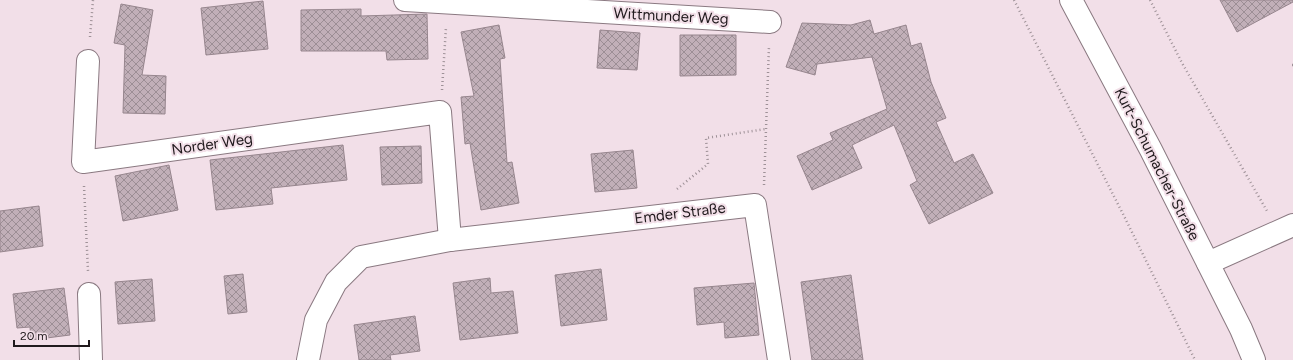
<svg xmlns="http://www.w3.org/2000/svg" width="1293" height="360" viewBox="0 0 1293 360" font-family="Figtree,sans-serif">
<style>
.building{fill:url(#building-cross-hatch);stroke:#97868e}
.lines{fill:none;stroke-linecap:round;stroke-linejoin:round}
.minor-casing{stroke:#8a7981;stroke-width:24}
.path{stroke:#9e9197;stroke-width:2.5;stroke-dasharray:1 3;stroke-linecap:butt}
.minor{stroke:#fff;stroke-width:22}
.labels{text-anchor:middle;stroke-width:4;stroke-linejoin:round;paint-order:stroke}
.street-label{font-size:15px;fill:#201a1d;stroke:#f2dfe8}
</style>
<defs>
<pattern id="building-cross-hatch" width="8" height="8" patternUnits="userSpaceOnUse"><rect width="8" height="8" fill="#c1afb8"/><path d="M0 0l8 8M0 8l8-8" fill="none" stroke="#9c8e95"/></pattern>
</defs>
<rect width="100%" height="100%" fill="#f2dfe8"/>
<g class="building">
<path d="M1220,0H1293V2L1237,32Z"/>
<path d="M263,1L268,49L206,55L201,8Z"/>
<path d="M121,4L153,10L142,75L166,76L165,114L123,113L125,45L114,43Z"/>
<path d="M361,9V16L427,14L428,59L387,60L386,51H301V10Z"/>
<path d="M870,20L874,34L906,25L911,46L921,43L931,82L946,118L936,122L954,163L973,154L993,193L929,224L910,185L917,181L894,125L852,145L862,168L812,190L797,156L833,140L830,133L887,109L872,57L817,64L815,75L786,67L802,23L851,25Z"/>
<path d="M499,25L505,58L500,59L507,163L512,162L519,203L481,210L470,143L465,144L461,97L474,96L461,32Z"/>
<path d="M600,30L640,33L637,70L597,68Z"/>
<path d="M680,35H736V75L680,76Z"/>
<path d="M343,145L347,180L271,188L273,204L216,210L210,160Z"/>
<path d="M421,146L422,183L382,185L380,147Z"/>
<path d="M633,150L637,188L595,192L591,154Z"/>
<path d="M169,165L178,210L123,221L115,176Z"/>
<path d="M39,206L43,246L0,252V211Z"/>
<path d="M601,269L607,320L561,326L555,275Z"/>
<path d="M243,274L247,312L228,314L224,276Z"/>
<path d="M851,275L863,360H812L801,282Z"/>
<path d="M490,278L491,293L513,291L518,333L460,340L453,283Z"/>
<path d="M152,279L155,321L118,324L115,282Z"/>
<path d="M754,283L759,335L725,338L724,322L697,325L694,288Z"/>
<path d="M64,288L70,335L31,340L30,327L17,328L13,294Z"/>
<path d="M415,316L420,351L390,355L391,360H359L354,325Z"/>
</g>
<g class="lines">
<g class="minor-casing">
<g id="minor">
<path d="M405,0L770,22"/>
<path d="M1071,0L1151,150L1241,329L1254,360"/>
<path d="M88,61L83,162L440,112L450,240"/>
<path d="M1208,263L1293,225"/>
<path d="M89,294L91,360"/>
<path d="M308,360L316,320L336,282L361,257L450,240L755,205L779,360"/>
</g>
</g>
<g class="path">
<path d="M1014,0L1125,218L1195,360"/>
<path d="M1150,0L1182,63L1267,211"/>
<path d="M90,37L93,0"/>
<path d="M1292,65H1293"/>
<path d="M442,90L446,27"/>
<path d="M764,185L769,46"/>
<path d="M84,186L88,271"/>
<path d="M677,189L708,164L706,138L766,129"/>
</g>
<use href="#minor" class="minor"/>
</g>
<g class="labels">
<g class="street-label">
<text transform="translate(671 16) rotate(3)" y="5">Wittmunder Weg</text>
<text transform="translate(212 144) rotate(-8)" y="5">Norder Weg</text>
<text transform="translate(1157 164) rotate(63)" y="5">Kurt-Schumacher-Straße</text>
<text transform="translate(680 213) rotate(-7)" y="5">Emder Straße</text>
</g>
</g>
<path d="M14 340v6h75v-6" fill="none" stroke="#201a1d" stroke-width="2"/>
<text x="20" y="340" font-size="12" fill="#201a1d" stroke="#f2dfe8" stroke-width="3" paint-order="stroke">20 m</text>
</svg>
